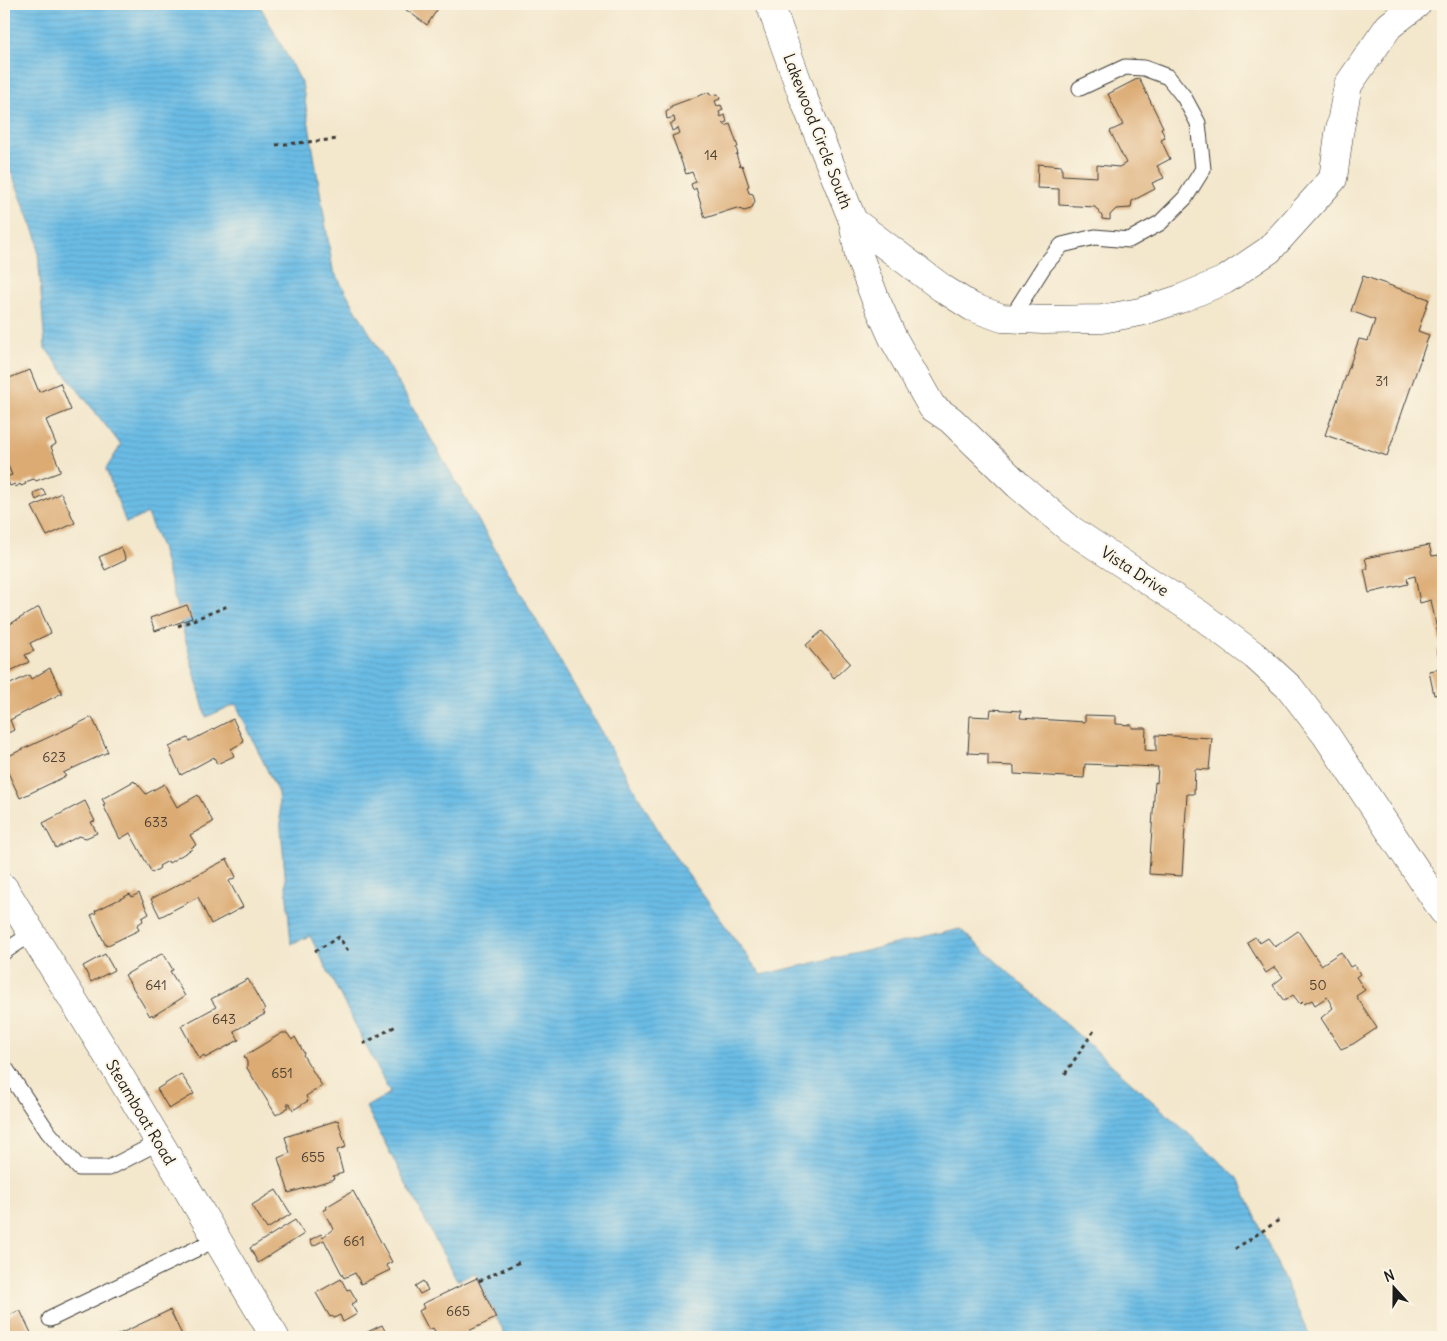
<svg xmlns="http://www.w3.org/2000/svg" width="1447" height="1341" viewBox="0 0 1447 1341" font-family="Delius,sans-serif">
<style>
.water{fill:url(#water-rules);stroke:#436c80}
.building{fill:#dcab73}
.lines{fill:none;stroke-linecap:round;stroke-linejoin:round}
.lane-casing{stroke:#3c3a36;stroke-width:17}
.street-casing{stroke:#3c3a36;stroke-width:29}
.path{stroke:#3c3a36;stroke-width:3;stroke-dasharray:4 4;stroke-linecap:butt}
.lane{stroke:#fff;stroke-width:15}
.street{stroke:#fff;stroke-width:28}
.labels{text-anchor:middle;stroke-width:4;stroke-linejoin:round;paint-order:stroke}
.number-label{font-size:14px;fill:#4c4032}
.street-label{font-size:16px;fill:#1c1c1c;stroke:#fcf5e5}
</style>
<defs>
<pattern id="water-rules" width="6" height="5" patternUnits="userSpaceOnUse" patternTransform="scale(1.25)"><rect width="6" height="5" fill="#6abce5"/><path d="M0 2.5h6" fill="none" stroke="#5ba1c4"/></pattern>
</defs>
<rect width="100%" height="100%" fill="#fcf5e5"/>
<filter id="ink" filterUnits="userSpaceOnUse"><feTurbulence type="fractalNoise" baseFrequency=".02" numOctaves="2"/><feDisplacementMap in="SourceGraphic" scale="10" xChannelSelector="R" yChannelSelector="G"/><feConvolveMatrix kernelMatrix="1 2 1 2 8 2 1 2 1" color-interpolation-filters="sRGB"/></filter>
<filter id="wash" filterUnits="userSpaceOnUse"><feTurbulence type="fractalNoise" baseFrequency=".0096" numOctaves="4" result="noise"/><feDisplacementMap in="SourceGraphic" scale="20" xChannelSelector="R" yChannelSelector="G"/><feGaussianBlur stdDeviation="1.12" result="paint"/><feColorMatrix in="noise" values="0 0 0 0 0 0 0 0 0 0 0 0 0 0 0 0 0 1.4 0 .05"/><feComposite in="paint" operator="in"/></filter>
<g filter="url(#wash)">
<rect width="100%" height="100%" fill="#f3e7cc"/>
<path class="water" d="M4,4H259L302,83L333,270L668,847L761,975L960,929L1238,1178L1310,1337H506L475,1273L457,1281L366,1107L390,1093L310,936L291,944L278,793L236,704L206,717L161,547L147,514L126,523L106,469L121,445L45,348L37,238L4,154Z"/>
<g id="blocks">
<g class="building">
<path d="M400,4H441L427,25L405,9L406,7Z"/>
<path d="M1139,78L1163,127L1161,128L1165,138L1161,140L1170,159L1157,166L1164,178L1152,183L1155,189L1132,201L1131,208L1116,209L1110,215V220L1102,219V216L1095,207L1059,205V189L1037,188L1038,164L1062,166V175L1097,177V165L1119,167L1126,163L1110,131L1123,125L1108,94Z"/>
<path d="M709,92L710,95L718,94L720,99L715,101L717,106L721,105L723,110L719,112L721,117L725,115L727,122L723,123L726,126L730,124L738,147L736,148L738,154H736L740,166L742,165L749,186L747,187L749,193L753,194L755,202L751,209L744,211L737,208L705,218L696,188L693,190L691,184L696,182L692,172L686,174L672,136L680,133L678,128L672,131L670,124L675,122L674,117L667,119L666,112L671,109V106Z"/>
<path d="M1363,276L1429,299L1418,331L1429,335L1387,456L1325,435L1359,339L1368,341L1375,320L1351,311Z"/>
<path d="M30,370L39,392L60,383L71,410L46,420L56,444L51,447L60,469V472L36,481L34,479L25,482L26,484L21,486L20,484L16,487L15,484L10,486L6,477L12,475L4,456V380Z"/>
<path d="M43,489L46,495L36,500L33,493Z"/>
<path d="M61,493L75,523L47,536L32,507Z"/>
<path d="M1429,545L1432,556L1439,555L1441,567L1443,566V693L1434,695L1429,671L1441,669L1437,650L1441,649L1431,600L1420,603L1415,576L1407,578L1408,584L1369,593L1364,569H1368L1365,558Z"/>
<path d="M121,547L126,560L105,570L99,557Z"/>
<path d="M187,605L192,618L155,631L150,618Z"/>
<path d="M39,607L51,633L30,643L34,651L25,655L29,662L4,674V621L8,619L10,624Z"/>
<path d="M822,631L850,663L834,678L806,645Z"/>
<path d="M50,668L62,693L10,720L14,730L4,735V687L29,675L31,679Z"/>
<path d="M991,709L1021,711L1020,718L1085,722V715L1116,716V724L1132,725V728H1146L1145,750L1156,751V735L1212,738L1209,770L1195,769L1194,794H1187L1182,876L1149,874L1155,782L1157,783L1158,767L1085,764L1084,778L1014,774V766L988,765V754L968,753L970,716L990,717Z"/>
<path d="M92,717L108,752L63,773L66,776L20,798L4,764V758Z"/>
<path d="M233,719L244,742L231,749L234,756L217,764L214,757L181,775L170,753L172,752L169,747L188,738L190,741Z"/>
<path d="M134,781L135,783L136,782L146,794L164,784L177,807L198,795L213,822L190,835L196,845L191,848L192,849L169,863L168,861L159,866L160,868L152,873L130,833L120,839L103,805L105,804L102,799Z"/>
<path d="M85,801L95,821L91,822L97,833L86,838L79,836L56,848L43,823Z"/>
<path d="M227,859L236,877L229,881L243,907L211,924L198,897L160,917L151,899Z"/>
<path d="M139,893L149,914L142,918L143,921L137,925L139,930L106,946L91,915L96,913L95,911L130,894L132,897Z"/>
<path d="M1298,931L1321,965L1341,952L1350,967L1354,965L1360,974L1356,977L1365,990L1356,996L1377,1028L1353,1044L1341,1049L1321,1018L1333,1008L1327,997L1315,1005L1312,1000L1304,1004L1302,1002L1300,1004L1293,995L1284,1001L1273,985L1283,977L1275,967L1266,973L1247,942L1255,937L1260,943L1268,938L1275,947Z"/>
<path d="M163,953L173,970L170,971L185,996L153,1016L152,1014L150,1016L125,975Z"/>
<path d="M105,954L114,970L91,982L83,966Z"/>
<path d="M248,979L265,1010L263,1011L265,1014L234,1031L239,1040L205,1058L204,1055L199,1059L181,1026L216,1007L211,999Z"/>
<path d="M282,1033H287L292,1040L295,1037L304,1053L303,1055L322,1086L306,1096L308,1101L293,1110L290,1104H287L289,1107L276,1115L247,1068V1062L244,1056Z"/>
<path d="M181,1074L194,1094L169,1109L157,1089Z"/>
<path d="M338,1120L346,1147L337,1150L343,1173L333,1176L334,1179L289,1193L278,1158L290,1153L285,1137Z"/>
<path d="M276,1190L291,1214L267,1229L252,1205Z"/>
<path d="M353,1191L392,1262L386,1265L390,1270L361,1284L355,1273L344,1278L324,1240L313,1246L310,1240L321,1234L323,1237L333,1229L323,1210L327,1209L326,1207Z"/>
<path d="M295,1220L304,1234L258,1263L250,1248Z"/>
<path d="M477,1278L496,1318L456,1337H438L433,1328L429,1330L419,1311L424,1308L422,1304Z"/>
<path d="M341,1279L347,1290L350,1289L357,1301L351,1304L357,1314L343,1322L340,1315L334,1318L332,1316L330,1317L316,1293Z"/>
<path d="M423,1281L428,1290L420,1294L415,1286Z"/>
<path d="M20,1310L33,1337H4V1318Z"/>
<path d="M170,1310L183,1337H113Z"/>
<path d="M382,1325L388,1337H357Z"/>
</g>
</g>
</g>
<g filter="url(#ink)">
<use href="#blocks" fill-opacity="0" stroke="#3c3a36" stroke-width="1"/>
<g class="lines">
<g class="lane-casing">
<g id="lane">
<path d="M1011,318L1044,266L1062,245L1095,237L1129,240L1160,223L1185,198L1203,169L1198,123L1184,97L1168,77L1144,68L1125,67L1080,88"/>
<path d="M4,952L31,934"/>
<path d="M6,1069L48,1132L79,1168H109L159,1142"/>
<path d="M50,1319L217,1239"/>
</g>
</g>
<g class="street-casing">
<g id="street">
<path d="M770,4L802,94L853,221L942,288L972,307L1002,318L1043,320L1102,319L1140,312L1180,299L1225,280L1269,250L1333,179L1339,134L1348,85L1389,26L1417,4"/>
<path d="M853,221L859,256L875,298L893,338L932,407L951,420L1018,485L1070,529L1199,614L1255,656L1290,688L1326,735L1443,911"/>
<path d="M4,888L117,1071L275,1337"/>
</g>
</g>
<g class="path">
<path d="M276,145L339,139"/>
<path d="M178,626L228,606"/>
<path d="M315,951L339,937L348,951"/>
<path d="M363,1044L396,1026"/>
<path d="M1065,1074L1095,1029"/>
<path d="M1235,1249L1279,1220"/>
<path d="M479,1281L522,1261"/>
</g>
<use href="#lane" class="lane"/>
<use href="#street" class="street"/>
</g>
</g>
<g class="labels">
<g class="number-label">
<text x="711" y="160">14</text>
<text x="1382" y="386">31</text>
<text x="54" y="762">623</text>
<text x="156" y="827">633</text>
<text x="156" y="990">641</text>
<text x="1318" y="990">50</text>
<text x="224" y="1024">643</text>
<text x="282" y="1078">651</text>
<text x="313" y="1162">655</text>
<text x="354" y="1246">661</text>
<text x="458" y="1316">665</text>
</g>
<g class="street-label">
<text transform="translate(818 131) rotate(69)" y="6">Lakewood Circle South</text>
<text transform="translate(1135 571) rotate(33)" y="6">Vista Drive</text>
<text transform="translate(141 1112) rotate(59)" y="6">Steamboat Road</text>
</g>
</g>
<rect width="1447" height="1341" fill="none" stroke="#fcf5e5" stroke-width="20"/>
<g transform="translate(1394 1288) rotate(339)" stroke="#fcf5e5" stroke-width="4" paint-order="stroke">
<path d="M0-4L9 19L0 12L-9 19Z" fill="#1c1c1c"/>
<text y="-8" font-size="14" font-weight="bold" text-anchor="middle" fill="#1c1c1c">N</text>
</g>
</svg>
